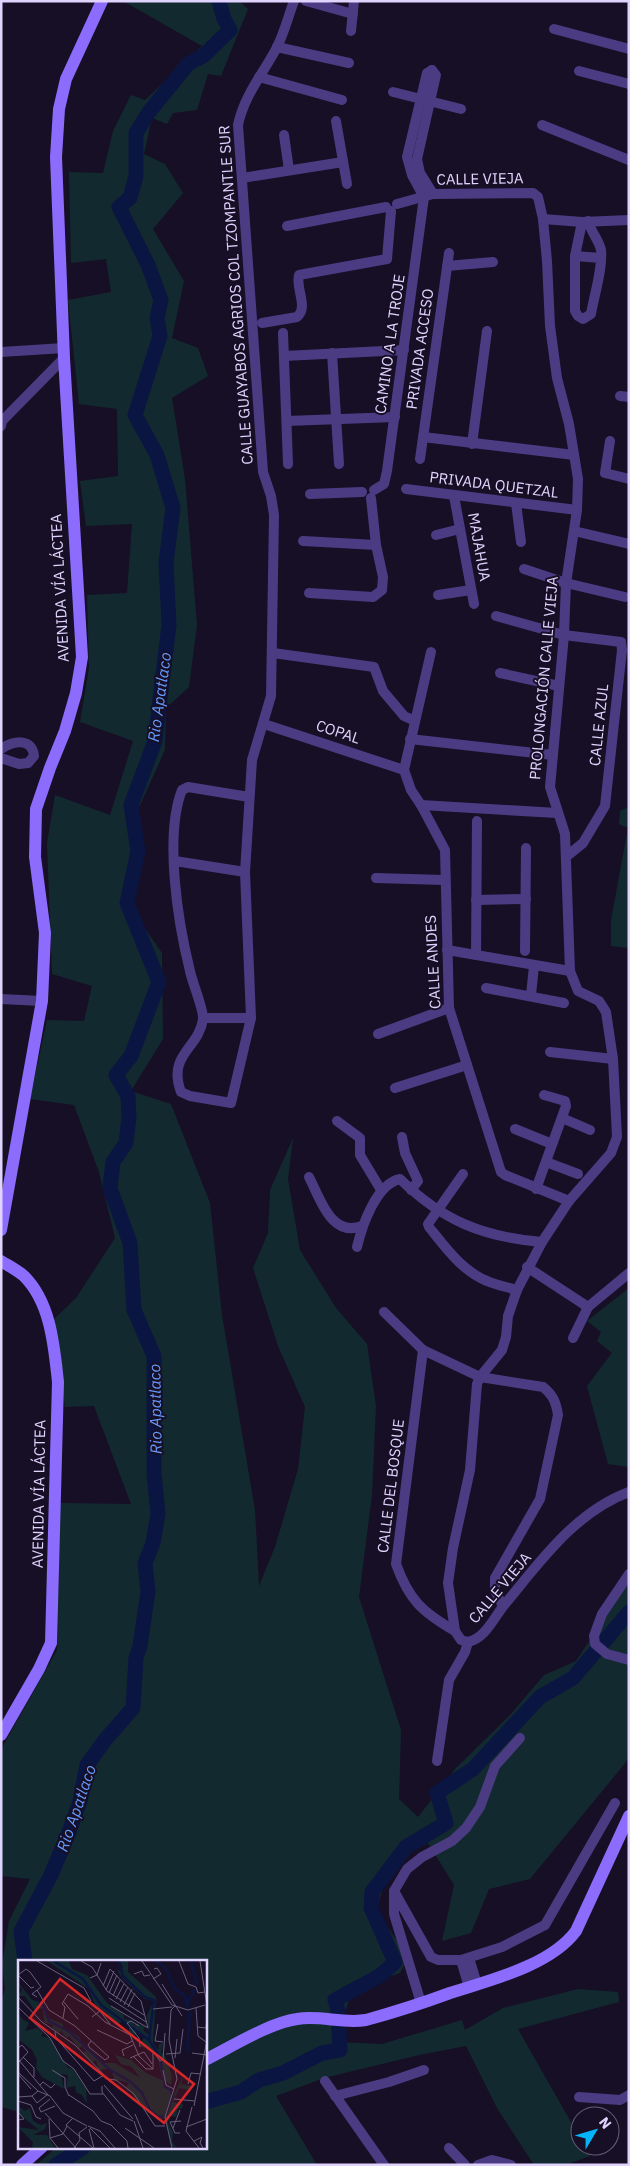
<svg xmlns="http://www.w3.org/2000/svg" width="630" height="2166" viewBox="0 0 630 2166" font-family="'IBM Plex Sans',sans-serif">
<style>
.green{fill:#122a2f}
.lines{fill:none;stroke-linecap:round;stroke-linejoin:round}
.river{stroke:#0b1542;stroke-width:15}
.street{stroke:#4b3b83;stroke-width:10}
.secondary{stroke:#8b6cfc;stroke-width:12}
.labels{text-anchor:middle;stroke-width:4;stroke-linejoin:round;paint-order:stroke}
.street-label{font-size:15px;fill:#e0d4fe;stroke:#170f25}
.water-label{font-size:16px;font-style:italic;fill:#6499fc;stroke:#170f25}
.inset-river{fill:none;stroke:#0b1542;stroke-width:2.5}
.inset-road{fill:none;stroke:#675e7c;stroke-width:1}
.view{fill:#d62828;fill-opacity:0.15;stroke:#d62828;stroke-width:2.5}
.inset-edge{fill:none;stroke:#e0d4fe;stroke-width:2.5}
</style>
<rect width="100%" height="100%" fill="#170f25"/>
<g class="green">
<path d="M123,1H239L248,9L221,76L208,74L197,110L173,113L167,124L152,118L144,154L165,164L183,193L153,229L184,281L172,338L198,348L208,376L172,398L185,479L197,625L189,687L166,708L165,750L137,812L142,862L132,910L162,953L163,1039L131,1091L171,1104L210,1203L222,1315L255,1510L259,1586L275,1547L298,1469L305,1407L278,1346L253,1268L268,1233L270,1190L293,1138L288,1179L300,1250L336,1308L367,1344L376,1406L372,1495L359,1597L401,1730L399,1799L418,1817L456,1768L510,1715L544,1675L576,1661L629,1581V1755L626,1762L530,1879L489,1889L471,1933L442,1941L454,1885L428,1843L390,1864L376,1911L408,1956L400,1973L352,1990L336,2042L382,2044L462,2020L465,2030L503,2008L578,1989L618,1992L619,2002L518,2029L580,2138V2146H584L590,2156L565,2165H534L497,2108L466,2046L419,2055L324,2078L276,2096L317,2165H36L57,2147H205V1961H19V2112L1,2107V2002L5,1989L2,1965L9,1921L30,1879L1,1876V1756L3,1746L57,1650L60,1503L131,1504L94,1406L65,1407L53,1320L76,1298L115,1238L99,1172L74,1105L30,1099L47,1020L84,1021L92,986L52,974L47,843L55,795L110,815L133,741L80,722L89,668L87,595L127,593L132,524L86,526L80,481L118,476L117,409L79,404L68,300L111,292L106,259L71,263L69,172L103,173L113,131L131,95L145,100L202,46Z"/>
<path d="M629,807V948L611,946V920L628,828L619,824L620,811Z"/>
<path d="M629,1288V1467L608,1464L587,1386L612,1353L597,1341L601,1332L587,1321Z"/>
</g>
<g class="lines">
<g class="river">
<path d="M25,1961L21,1931L51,1875L69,1832L80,1801L87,1765L105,1740L133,1708L136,1658L140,1646L148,1591L145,1563L153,1543L158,1514L154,1473V1356L134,1310L130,1243L110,1188L113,1162L126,1143L129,1117L128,1096L116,1075L131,1056L159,982L127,903L138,851L131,805L155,741L169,625L166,563L173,508L157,455L135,415L160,336L157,318L161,300L148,265L119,207L130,198L136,176V133L149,112L188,64L203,56L230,30L224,19L219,1"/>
<path d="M205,2102L241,2092L259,2080L283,2073L322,2053L340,2050L338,2010L335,2000L381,1975L395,1962L371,1908L372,1892L406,1847L446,1823L437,1793L473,1769L540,1697L573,1678L629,1612"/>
<path d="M56,2165L84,2147"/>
</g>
<g class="street">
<path d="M306,1L353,14"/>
<path d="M554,29L629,49"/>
<path d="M351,31L354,1"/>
<path d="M277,47L349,63"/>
<path d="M432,70L436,75L417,159L420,173L433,194"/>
<path d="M579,71L629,84"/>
<path d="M259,77L342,100"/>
<path d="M393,92L461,109"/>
<path d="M336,121L347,184"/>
<path d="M542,125L629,160"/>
<path d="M284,135L289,170"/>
<path d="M242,178L343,162"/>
<path d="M424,197L412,175L407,157L427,73L432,70"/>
<path d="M397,204L433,194L533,193L538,197L543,219L547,261L550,326L557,378L569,424L578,479L577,510L566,583L564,635L550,787L565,834L570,971L578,991L599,1001L606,1012L613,1059L617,1137L611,1153L569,1201L542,1242L517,1290L508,1316L506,1337L502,1350L480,1377L477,1384L470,1470L453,1548L448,1583L455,1631L461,1640L468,1642C486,1638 494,1617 505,1604C540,1562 575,1512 629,1492"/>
<path d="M543,219L582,222L629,220"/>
<path d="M582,222L575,256V311L578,316L583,319L591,314C594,296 603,268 601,250C599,240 591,232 588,221"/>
<path d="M287,226L386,207"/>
<path d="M575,256L601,258"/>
<path d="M447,266L493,262"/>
<path d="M262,323L297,317C309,307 295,288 299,275L387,259L391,211"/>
<path d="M283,333L288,464"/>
<path d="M1,352L64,348"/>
<path d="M332,353L339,464"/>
<path d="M284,356L404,350"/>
<path d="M620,396L629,397"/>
<path d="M287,421L395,417"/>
<path d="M1,426L2,421L64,358"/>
<path d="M423,437L574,455"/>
<path d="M610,441L605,473L629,479"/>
<path d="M472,444L487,331"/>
<path d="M420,459L449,253"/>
<path d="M406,489L577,510"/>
<path d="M374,490L384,484L387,471L424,197"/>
<path d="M310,494L362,492"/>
<path d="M454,496L474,604"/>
<path d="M516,503L521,542"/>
<path d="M574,531L629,544"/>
<path d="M436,535L460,529"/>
<path d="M303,541L376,545"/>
<path d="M524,569L566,583L625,597"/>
<path d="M309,593L373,597L382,590L383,577L376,545L371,498"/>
<path d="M438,595L471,590"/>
<path d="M496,616L564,635L621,642L622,650L605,806L583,843L567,856"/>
<path d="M273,653L374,667L383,691L404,716L415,721"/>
<path d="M500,673L559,686"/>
<path d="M264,724L404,770"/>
<path d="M410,739L553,755"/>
<path d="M1,749C13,741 32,737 34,756L28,763L19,764L1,758"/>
<path d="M404,770L411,790L421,805L445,850L449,1008L501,1172L505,1175L569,1201"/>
<path d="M404,770L431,652"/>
<path d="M249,797L188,787L182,790C164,836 178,923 190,971C192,982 204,1010 203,1019C199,1049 167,1054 181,1092L190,1096L231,1103L251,1018L245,872L252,760L271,696L274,515L271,496L263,472L238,125C244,96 262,75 276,49C284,34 288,17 294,1"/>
<path d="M421,805L557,813"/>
<path d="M175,861L245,872"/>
<path d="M376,878L444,880"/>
<path d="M476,900L526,899"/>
<path d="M447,950L570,971"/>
<path d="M525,951L526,848"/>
<path d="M476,955L477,821"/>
<path d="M486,988L564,1003"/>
<path d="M531,995L534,966"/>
<path d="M1,999L42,1001"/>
<path d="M203,1018H251"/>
<path d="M378,1034L449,1008"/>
<path d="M550,1052L613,1059"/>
<path d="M395,1088L467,1065"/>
<path d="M562,1118L590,1130"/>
<path d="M337,1121L360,1138V1155L381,1190"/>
<path d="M515,1129L552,1144"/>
<path d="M402,1137L405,1153L418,1181L411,1190"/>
<path d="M546,1162L578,1174"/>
<path d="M463,1174L428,1224L429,1227C445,1247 462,1271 487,1281C496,1285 507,1287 517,1290"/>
<path d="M309,1177C320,1198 331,1238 362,1226"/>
<path d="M536,1189L566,1106L565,1101L544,1095"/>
<path d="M357,1247C362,1226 376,1184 400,1179C443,1221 483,1237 542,1242"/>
<path d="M527,1267L588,1307"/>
<path d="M384,1312L423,1350L480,1377L543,1387C553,1395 556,1402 558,1415L540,1499L495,1578V1591L503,1606"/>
<path d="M573,1338L588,1307L629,1273"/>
<path d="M423,1350L396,1564C409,1600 422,1612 455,1631"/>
<path d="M629,1574L602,1614L594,1636L595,1644L607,1654L629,1660"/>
<path d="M437,1761L449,1680L465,1652L468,1642"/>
<path d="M394,1891L431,1957L438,1960H461L502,1947L545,1925L615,1803"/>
<path d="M469,1958L477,1984"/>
<path d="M461,1960L469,1987"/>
<path d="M421,2003L394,1914V1891L407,1869L422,1857L452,1841L466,1828L480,1807L495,1766L520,1738"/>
<path d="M325,2081L384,2165"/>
<path d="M335,2096L389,2082L424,2070"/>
<path d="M579,2097L620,2100L629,2095"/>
<path d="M449,2148L465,2165"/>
<path d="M478,2165L492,2160L511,2165"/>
</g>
<g class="secondary">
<path d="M1,1230L42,1001L45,933L35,857L36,809L50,768L65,731L76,693L82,657L64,358L56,157L59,109L66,79L102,1"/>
<path d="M1,1261C9,1266 17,1270 24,1276C51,1303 54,1346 58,1382L51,1643L39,1669L1,1735"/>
<path d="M205,2060C231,2047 269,2023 297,2019C320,2015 343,2024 366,2020C395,2012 423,2003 450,1993C490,1980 550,1966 576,1931L629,1816"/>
<path d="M22,2165L42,2147"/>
</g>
</g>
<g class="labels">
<g class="street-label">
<text transform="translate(480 179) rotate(-1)" y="5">CALLE VIEJA</text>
<text transform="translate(236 295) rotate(-94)" y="5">CALLE GUAYABOS AGRIOS COL TZOMPANTLE SUR</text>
<text transform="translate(390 344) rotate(-82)" y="5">CAMINO A LA TROJE</text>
<text transform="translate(420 349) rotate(-82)" y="5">PRIVADA ACCESO</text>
<text transform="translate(494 485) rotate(7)" y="5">PRIVADA QUETZAL</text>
<text transform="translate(479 547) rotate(80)" y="5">MAJAHUA</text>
<text transform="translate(60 588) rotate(-93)" y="5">AVENIDA VÍA LÁCTEA</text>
<text transform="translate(544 678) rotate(-85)" y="5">PROLONGACIÓN CALLE VIEJA</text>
<text transform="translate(599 725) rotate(-84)" y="5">CALLE AZUL</text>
<text transform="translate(338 732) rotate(18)" y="5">COPAL</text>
<text transform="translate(433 962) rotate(-93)" y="5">CALLE ANDES</text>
<text transform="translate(391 1486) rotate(-83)" y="5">CALLE DEL BOSQUE</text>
<text transform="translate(39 1494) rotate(-89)" y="5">AVENIDA VÍA LÁCTEA</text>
<text transform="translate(500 1588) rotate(-50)" y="5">CALLE VIEJA</text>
</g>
<g class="water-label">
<text transform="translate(159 697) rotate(-82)" y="6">Rio Apatlaco</text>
<text transform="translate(155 1409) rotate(-91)" y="6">Rio Apatlaco</text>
<text transform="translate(76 1808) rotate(-71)" y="6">Rio Apatlaco</text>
</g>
</g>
<g transform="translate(18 1960)">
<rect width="189" height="189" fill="#170f25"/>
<path d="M29,1H51L54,9L69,15L89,43L106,55V59L114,60L116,66L118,63L127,67L125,70L131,75L129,55L136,41L127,39L105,19L99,10L103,11L105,6L100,1H110V12L138,37L135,83L140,90L141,84L145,83L143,93L147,95L154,116L153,125L147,121L146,124L153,128L155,136L165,116L163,124L174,126L173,130L161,128L155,142L165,144L164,148L160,149L158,157L152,156L150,163L155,172L154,182L159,188L153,185L147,157L142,160L130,148L127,150L108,127L111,123L96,119L94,111L89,109L81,110L78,100L75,102L64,93L68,91L64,86L61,88L51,76L49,78L43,71L41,73L34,68L35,65L26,62L25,48L17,51L7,36H0L4,30L0,22L14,40L25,43L28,57L45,64V67L60,76L69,89L86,103H97L122,118L114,107L103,104L97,95L113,100L128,113L144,120L139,92L122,86L126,77L119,72L117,75L111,74V66L105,61L98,65L89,53L77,45L71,29ZM0,50L3,58L11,63L7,71L19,68L25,73L23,76L31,78L50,108L55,109L68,129L69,143L64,135L58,132L57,126L48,128L50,115L43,114L46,129L24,117L18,108L19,100L14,90L0,79ZM0,146L7,151L12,148L15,161L23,165L29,163L27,169L15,175H29L37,188H14L15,182L0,167L21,170L0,153Z" fill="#122a2f"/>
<path class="inset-river" d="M36,1L65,19L83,45L131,80L136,40L127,37L105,16L101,1M138,1L147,7L157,29L167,36L168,44M173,1L179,25M20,44L25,45L31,61L52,72L91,109L113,122L124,133L132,150L141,157L148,156M170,49L169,44L177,29M131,80L142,97L147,127L152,129L155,136L148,155M169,92L172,52"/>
<path class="inset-road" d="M19,1L66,28L73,41L69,42M63,1L74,7L89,31L126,55M124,1L154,45L170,50L187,45M161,1L170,24M182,1L189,46M116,14L124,11L126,16L132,15M0,15L8,9L12,12L23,27L14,34L19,37M0,15L13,28L16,27M72,18L79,15L83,3M135,19L143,14L139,8L136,9M144,24L164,56M170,24L178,27L180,33L187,32M85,26L92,9L123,41L130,68M19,30L31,50L57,66L91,97L87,100L72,88L70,85L73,81M88,30L96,11M91,33L99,15M95,36L102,20M0,37L24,62L57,85L90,119L98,120L116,134L137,166H147M91,38L128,62M98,39L106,24M45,41L60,59M102,42L110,27M44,44L50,34L70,46L87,62L112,75L121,96L135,109V91L142,101L145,99L147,73M44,44L47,47L45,58M106,45L114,29M93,46L130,68M0,47L32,78L45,101L56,109L72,134H85M110,47L117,33M178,48L180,76L188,82M135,49L154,47M74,57L82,51L92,64M140,64L137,81L145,82M121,66L113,61L109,63L121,78L122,87M179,67L188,68L189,56M79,70L109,84L114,81M37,72L38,78L76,121L86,115M0,88L4,85L10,92L1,102M174,93L189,95M148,94L162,93L165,69M106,96L104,90L115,85M5,97L16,108V117M116,97L128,109H135M112,98L126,92L134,104M157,98L159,79M0,99L30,135M34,110L47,118V127L51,136M145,110L148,125L156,129M0,112L20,131L32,136L45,153L69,166M0,114L13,129M170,124L173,113L183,114M22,125L25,122L33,128L37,124M86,125L115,159M84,126V132L102,155L115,161M51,135L75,151L83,161L93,165L109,181L110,188M14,136L19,143L30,134M0,137L14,136L20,131M32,139L21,148L23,152L37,146M156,139L177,141M0,141L13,145L18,157L23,159M176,146L189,80M174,147L168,171L181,188M0,152L6,159L0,160M27,153L58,188M117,154L125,173M55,158L48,165L75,188M31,159L32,178L40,188M116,161L125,188M70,166L82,171L97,188M168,167L189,159M72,168L92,188M107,168L136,188M155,168L162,150M71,169L76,188M162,173H157L152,162L163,161M32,178L45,174L49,166M176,181L184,177L182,183L185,188M56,188L62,180L61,173L69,167M154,188L147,157L159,119L151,80L153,50L157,46"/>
<path class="view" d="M42,19L176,124L146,163L12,58Z"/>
<rect width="189" height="189" class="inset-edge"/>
</g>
<rect width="630" height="2166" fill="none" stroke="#e0d4fe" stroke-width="5"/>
<g transform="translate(595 2131) rotate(52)"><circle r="24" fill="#170f25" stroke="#675e7c"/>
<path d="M0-4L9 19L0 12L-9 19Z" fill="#04b3f9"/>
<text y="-8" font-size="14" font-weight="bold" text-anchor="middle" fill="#e0d4fe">N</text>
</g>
</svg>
